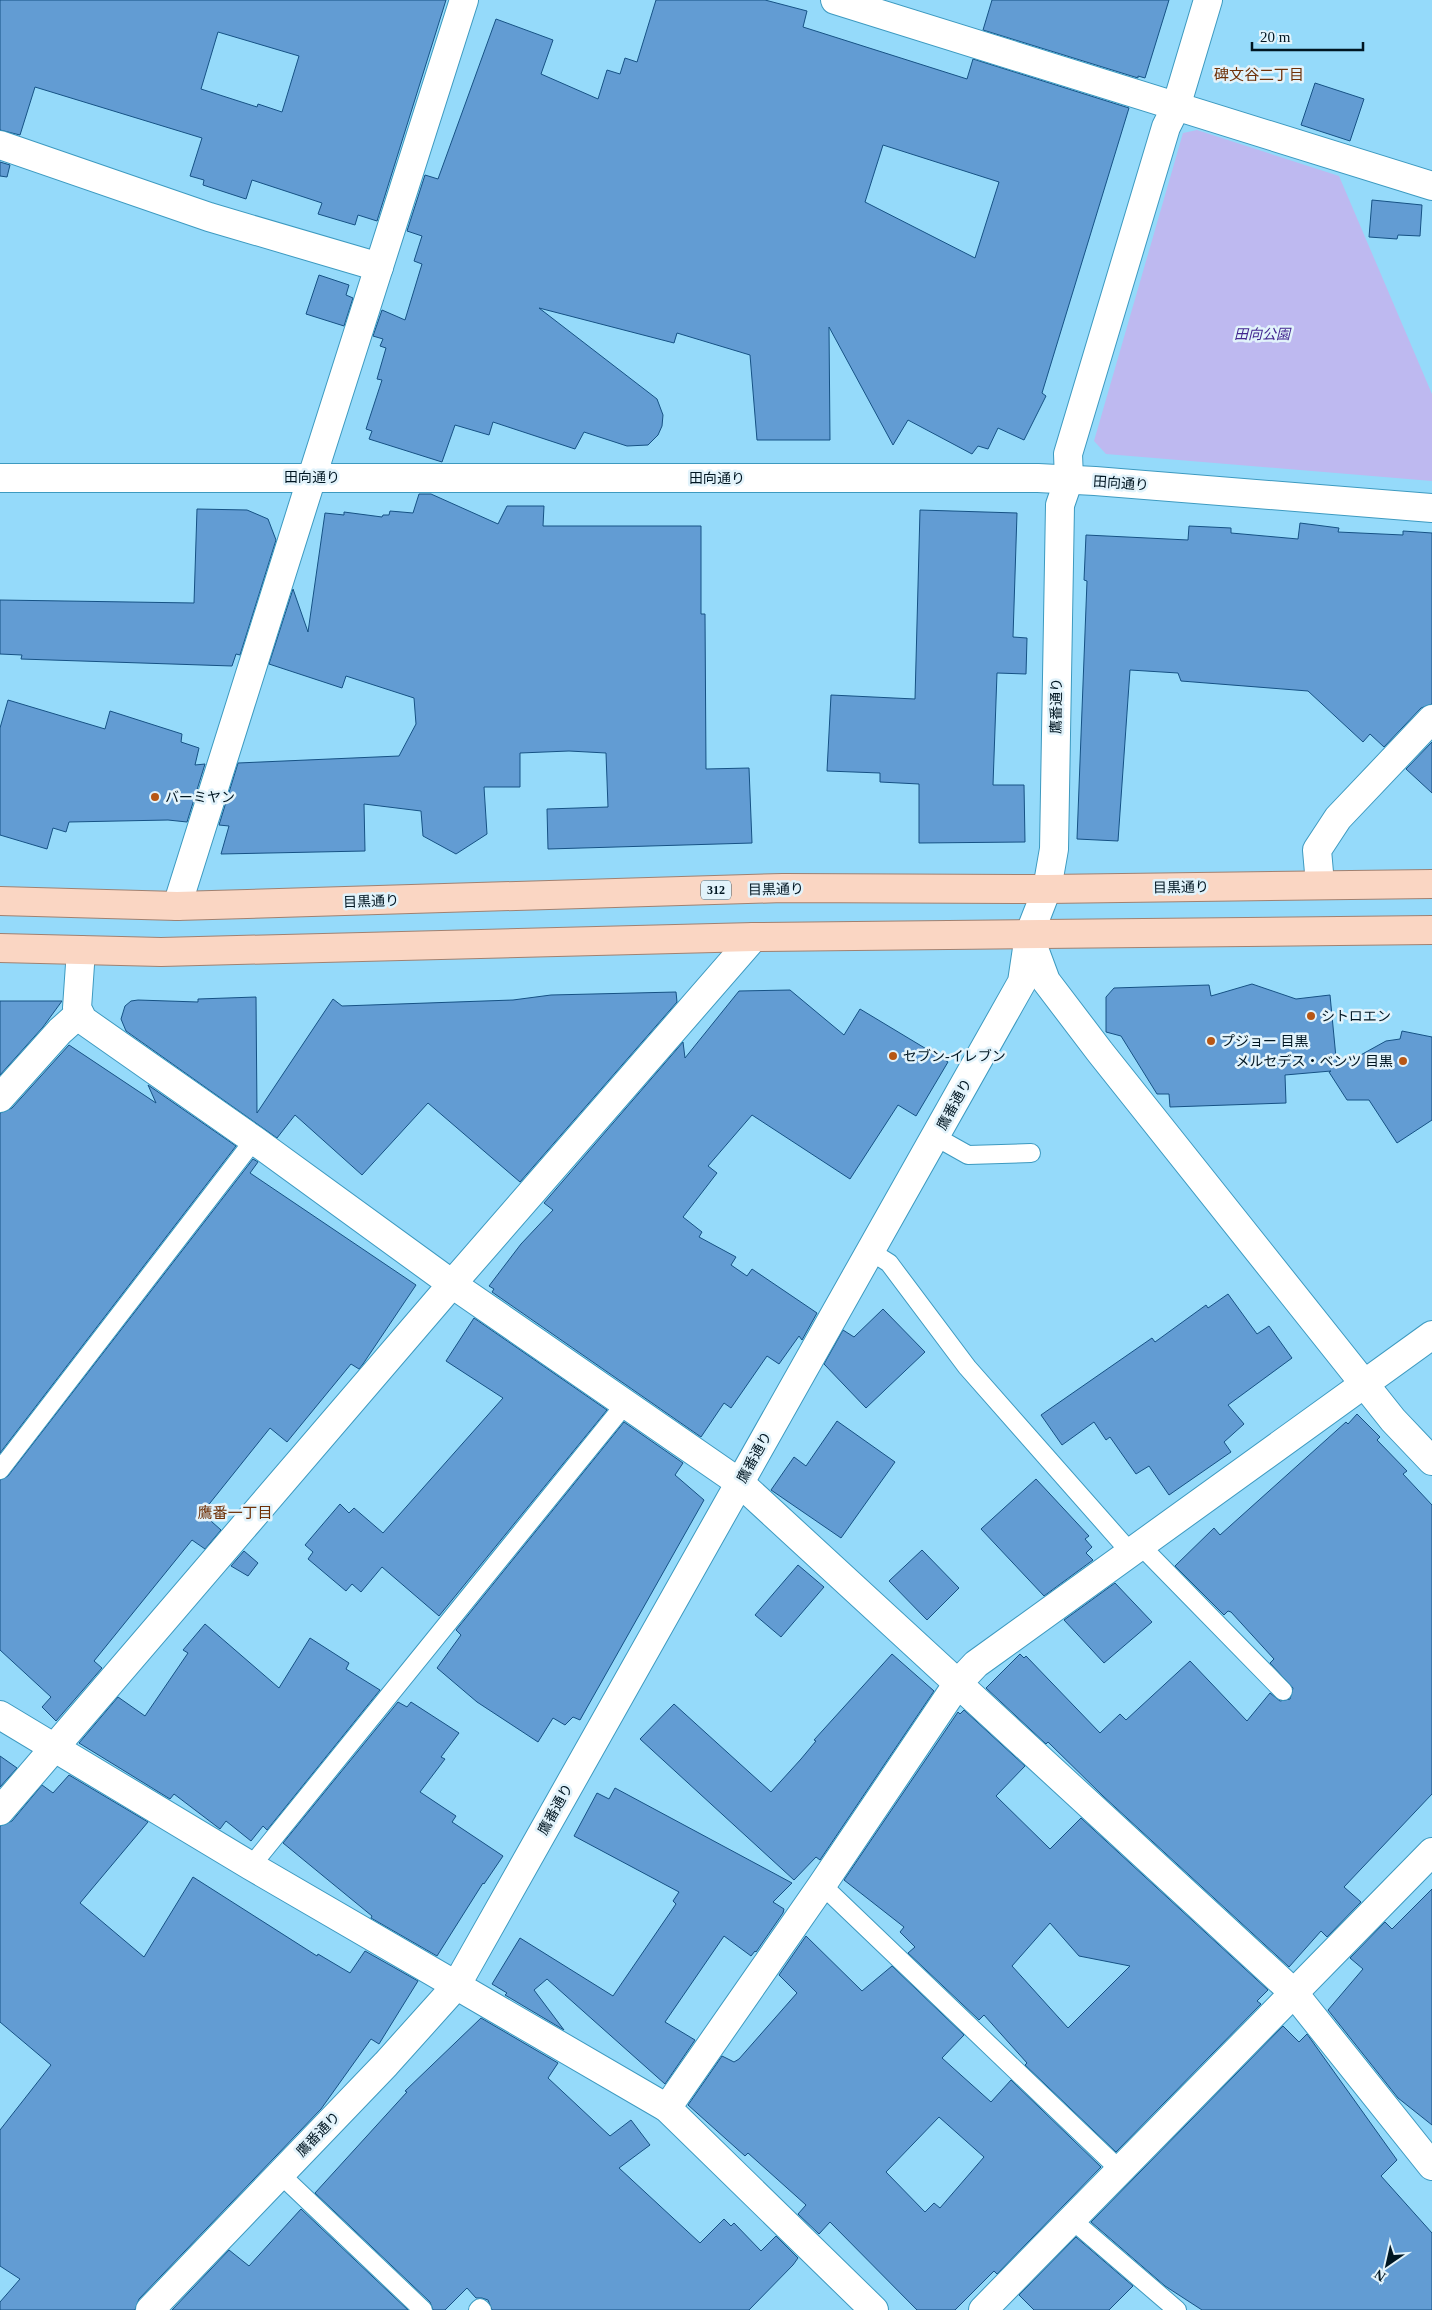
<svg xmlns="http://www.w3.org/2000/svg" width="1432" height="2310" viewBox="0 0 1432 2310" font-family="'Times New Roman','Noto Sans JP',serif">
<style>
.green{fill:#beb9f0}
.building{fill:#629cd3;stroke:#165285;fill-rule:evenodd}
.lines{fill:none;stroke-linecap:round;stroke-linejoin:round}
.service-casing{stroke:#3d9ac0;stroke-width:20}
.minor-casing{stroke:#3d9ac0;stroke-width:30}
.tertiary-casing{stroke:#3d9ac0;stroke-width:30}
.primary-casing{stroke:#a08171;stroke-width:30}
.service{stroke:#fff;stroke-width:18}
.minor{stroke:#fff;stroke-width:28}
.tertiary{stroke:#fff;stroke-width:28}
.primary{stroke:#fad6c3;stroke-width:28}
.poi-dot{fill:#b75715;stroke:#e2f3fb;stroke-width:2}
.labels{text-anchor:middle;stroke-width:5;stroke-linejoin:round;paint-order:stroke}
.shield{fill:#e2f3fb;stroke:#445863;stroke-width:1}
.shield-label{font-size:12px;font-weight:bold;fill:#001622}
.park-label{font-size:14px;font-style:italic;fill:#42258f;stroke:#e2f3fb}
.street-label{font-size:14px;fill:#001622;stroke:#e2f3fb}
.poi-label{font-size:14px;fill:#001622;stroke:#e2f3fb;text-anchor:start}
.neighbourhood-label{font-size:15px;fill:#6e3007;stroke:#e2f3fb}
</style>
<rect width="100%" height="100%" fill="#95dafa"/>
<path class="green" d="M1197,130L1339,176L1432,394V481L1106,454L1094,441L1183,133Z"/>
<g class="building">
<path d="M0,0H446L377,221L358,215L355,225L318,214L322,203L252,180L246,199L203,185L204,180L190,176L202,138L35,87L20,135L0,130ZM218,32L299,56L282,112L258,104L257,107L201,89Z"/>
<path d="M656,0H765L807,11L803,27L967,79L973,59L1129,108L1042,393L1046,396L1024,440L998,428L988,449L978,446L972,454L908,420L893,445L829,327L830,440H757L750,355L677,333L674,343L539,308L657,399L663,415L662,426L658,435L648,445L627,446L584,432L575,449L493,422L489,435L455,425L442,462L369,439L372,431L366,429L382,380L377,379L386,348L380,346L383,339L373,336L382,310L405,320L422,264L414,261L422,236L407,231L425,175L438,179L496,19L553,40L541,74L598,99L607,70L620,74L625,58L637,62ZM883,145L999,182L975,258L865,202Z"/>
<path d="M992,0H1169L1145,78L1138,76V78L983,30Z"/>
<path d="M1315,83L1364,99L1350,141L1301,125Z"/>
<path d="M0,162L10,165L7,177L0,176Z"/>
<path d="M1372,200L1422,205L1420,236L1398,235L1397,239L1369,237Z"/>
<path d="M319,275L349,285L346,295L353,298L344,326L306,314Z"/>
<path d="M419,494H431L498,524L507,506H544L543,526H701V614H705L706,769L749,768L752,843L548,849L547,809L608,807L606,753L569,751L520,753V787H484L487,834L456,854L423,836L421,811L364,804L365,851L221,854L229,826L219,825L238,763L399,756L416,724L414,698L346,676L342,688L269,664L293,589L308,632L325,513L344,515V512L382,517L383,515H389L390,511L413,513Z"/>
<path d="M197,509L247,510L268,519L276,540L240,655L236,654L232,666L21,659L22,655L0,654V600L194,603Z"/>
<path d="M920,510L1017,513L1013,637L1027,638L1026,674L997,673L993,785H1024L1025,842L919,843V784L880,782V773L827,771L831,695L915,699Z"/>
<path d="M1300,523L1339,528L1338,532L1403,535V531L1432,533V704L1421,708L1384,747L1370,734L1363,742L1308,691L1181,681L1178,673L1130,670L1118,841L1077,839L1087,581L1084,580L1086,535L1188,540L1189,526L1231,528V533L1298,539Z"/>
<path d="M8,700L105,729L110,711L182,734L181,742L199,748L195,765L205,764L187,822L168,820L69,822L66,832L53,828L47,849L0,835V728Z"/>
<path d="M1432,742V793L1406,769Z"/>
<path d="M1252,984L1296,999L1330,995L1337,1068L1386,1041L1400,1039L1402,1031L1432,1037V1120L1397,1143L1369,1100H1347L1329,1072L1331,1071L1285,1075L1286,1103L1170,1107L1169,1094H1157L1121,1036L1106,1032V997L1114,988L1209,985L1211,996Z"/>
<path d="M790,990L844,1035L860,1009L948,1062L916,1116L898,1105L850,1179L752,1115L708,1166L717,1173L683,1217L702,1232L699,1237L736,1257L731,1265L747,1276L752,1269L817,1313L802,1340L799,1336L779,1364L767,1356L731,1408L724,1403L701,1437L492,1292L494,1289L489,1286L521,1244L553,1210L544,1203L683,1042L685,1058L739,991Z"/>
<path d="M676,992L677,1002L520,1182L428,1103L362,1175L295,1115L277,1138L126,1031L121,1019L125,1006L131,1001L138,1000L198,1002V999L256,997L257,1113L333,999L342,1006L513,1000L551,995Z"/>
<path d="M0,1001H62L43,1027L0,1075Z"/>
<path d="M69,1045L156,1103L148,1085L236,1146L0,1453V1113L12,1108Z"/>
<path d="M253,1159L258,1162L250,1173L416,1285L363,1364L359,1369L351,1364L287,1442L270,1428L202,1513L221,1530L205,1549L192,1540L94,1661L102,1668L56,1721L42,1707L51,1697L0,1650V1480L8,1476Z"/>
<path d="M1228,1294L1257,1334L1269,1326L1292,1358L1228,1405L1244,1424L1224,1442L1231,1452L1169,1495L1149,1466L1136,1474L1110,1437L1106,1440L1094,1422L1062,1445L1041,1415L1152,1338L1155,1342L1206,1305L1208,1308Z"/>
<path d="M883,1309L925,1352L866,1408L824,1364L843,1330L854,1337Z"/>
<path d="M474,1318L607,1410L439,1616L382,1567L361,1592L352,1584L346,1591L308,1559L313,1552L305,1545L340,1504L349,1513L354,1508L383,1533L503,1398L446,1361Z"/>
<path d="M1357,1414L1380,1437L1377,1440L1407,1471L1403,1474L1432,1505V1794L1344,1887L1361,1902L1327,1937L1321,1931L1289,1967L1103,1796L1048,1742L1046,1744L986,1688L1020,1654L1024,1658L1026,1656L1100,1733L1120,1714L1126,1720L1190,1661L1247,1721L1270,1693L1280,1701L1290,1699L1293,1688L1270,1663L1274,1659L1231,1612L1228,1611L1224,1615L1175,1566L1214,1528L1220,1535L1346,1422L1348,1424Z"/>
<path d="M837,1421L895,1462L841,1538L771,1490L794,1457L806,1466Z"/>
<path d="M624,1422L683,1463L675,1475L704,1500L580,1720L573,1717L565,1725L553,1718L538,1742L477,1702L437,1668L461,1635L456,1630Z"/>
<path d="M1036,1479L1089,1536L1085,1539L1092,1547L1086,1553L1093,1560L1044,1596L981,1529Z"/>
<path d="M922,1550L959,1588L927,1620L889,1581Z"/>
<path d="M244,1551L258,1563L248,1576L231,1566Z"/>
<path d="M798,1565L824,1587L781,1637L755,1615Z"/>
<path d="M1115,1583L1152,1622L1104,1663L1064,1620Z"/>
<path d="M205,1624L279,1688L310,1638L349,1663L346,1669L380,1690L267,1830L263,1826L251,1841L226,1821L220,1829L174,1794L170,1799L79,1743L118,1697L145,1716L188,1653L183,1650Z"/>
<path d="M892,1654L934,1691L820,1860L816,1857L794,1880L640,1739L674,1704L771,1792L801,1759L816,1741L814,1740Z"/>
<path d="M398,1702L407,1707L411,1702L459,1733L441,1757L445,1759L420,1792L456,1816L452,1822L503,1856L484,1884L483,1883L437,1956L371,1918L372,1916L283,1843Z"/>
<path d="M964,1710L1025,1766L996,1796L1050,1849L1081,1818L1268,1990L1257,2001L1261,2004L1116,2152L1025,2065L1027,2063L984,2015L979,2020L908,1953L915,1947L900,1932L904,1927L844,1880L958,1712L960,1714ZM1050,1923L1079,1956L1130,1966L1068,2028L1012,1966Z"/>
<path d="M0,1756L17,1768L0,1787Z"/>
<path d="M69,1775L148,1822L80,1903L144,1957L193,1877L317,1956L318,1954L350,1973L365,1951L418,1981L379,2044L371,2039L321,2109L139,2299L135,2310H0V2302L20,2279L0,2266V2130L51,2065L0,2022V1826L12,1821L42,1785L53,1793Z"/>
<path d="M615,1788L792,1883L773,1902L784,1909L783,1913L756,1952L755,1951L751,1956L724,1936L665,2022L695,2040L665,2084L547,1979L534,1990L564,2030L505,1995L507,1993L492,1984L520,1938L613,1996L676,1904L673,1901L679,1892L574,1836L597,1793L609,1799Z"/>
<path d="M1432,1889V2125L1398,2098L1328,2010L1363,1969L1350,1958L1385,1922L1392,1929Z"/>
<path d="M806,1936L862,1991L892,1966L964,2035L942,2058L991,2102L1011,2080L1101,2167L997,2274L994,2271L955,2310H917L830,2222L819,2234L798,2214L806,2205L748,2153L745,2156L688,2105L722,2056L734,2062L739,2059L797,1993L779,1975ZM939,2117L984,2157L940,2208L934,2203L925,2212L886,2172Z"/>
<path d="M481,2018L558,2063L548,2078L610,2136L631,2120L650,2145L619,2168L700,2243L724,2219L731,2226L734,2223L761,2251L776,2236L798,2258L793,2265L749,2310H492L488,2300L482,2298H476L467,2288L445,2310H433L430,2302L315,2193L407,2092L405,2091Z"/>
<path d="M1283,2026L1299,2042L1307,2034L1397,2160L1381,2176L1432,2233V2310H1202L1165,2286L1091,2222Z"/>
<path d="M301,2209L408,2310H172L229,2250L249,2266Z"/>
<path d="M1076,2237L1133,2286L1109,2310H1034L1019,2295Z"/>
</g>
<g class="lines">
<g class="service-casing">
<g id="service">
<path d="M936,1137L968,1155L1031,1153"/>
<path d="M870,1251L889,1263L967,1367L1131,1553"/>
<path d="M0,1470L254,1140"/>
<path d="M1141,1546L1283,1691"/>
<path d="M251,1866L626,1403"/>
<path d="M822,1885L1120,2170"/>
<path d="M280,2174L423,2310"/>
<path d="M1071,2219L1177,2310"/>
<path d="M478,2310L480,2308L482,2310"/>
</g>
</g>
<g class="minor-casing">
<g id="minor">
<path d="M835,0L1432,186"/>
<path d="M0,145L209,217L379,267"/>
<path d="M1320,884L1317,850L1338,818L1432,719"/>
<path d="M177,906L312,477L464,0"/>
<path d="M1029,935L1046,981L1100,1052L1393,1420L1432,1461"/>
<path d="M81,950L77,1008L83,1020L254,1140L452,1284L740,1483L1293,1992L1432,2166"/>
<path d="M0,1098L60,1031L79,1014"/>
<path d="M0,1715L251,1866L667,2108L874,2310"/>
<path d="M0,1811L452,1284L754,937"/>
<path d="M667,2108L822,1885L958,1683L976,1664L1432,1335"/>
<path d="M983,2310L1432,1852"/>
</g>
</g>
<g class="tertiary-casing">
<g id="tertiary">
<path d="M0,478H1038L1095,481L1432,508"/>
<path d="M150,2310L386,2064L456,1986L1022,982L1029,935L1047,889L1054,849L1060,505L1069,479L1068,454L1166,127L1176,107L1208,0"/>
</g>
</g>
<g class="primary-casing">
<g id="primary">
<path d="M0,901L177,906L783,888L1047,889L1432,884"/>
<path d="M0,948L161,952L754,937L1432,930"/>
</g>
</g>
<use href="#service" class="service"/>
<use href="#minor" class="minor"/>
<use href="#tertiary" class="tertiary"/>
<use href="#primary" class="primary"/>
</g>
<g class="poi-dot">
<circle cx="155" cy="797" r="5"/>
<circle cx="1311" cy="1016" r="5"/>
<circle cx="1211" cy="1041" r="5"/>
<circle cx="893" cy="1056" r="5"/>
<circle cx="1403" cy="1061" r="5"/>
</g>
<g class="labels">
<rect class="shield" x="701" y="880.5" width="30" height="19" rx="4"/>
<g class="shield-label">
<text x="716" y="894">312</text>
</g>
<g class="park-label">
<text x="1262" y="339">田向公園</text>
</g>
<g class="street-label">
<text x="312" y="482">田向通り</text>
<text x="717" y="483">田向通り</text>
<text transform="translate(1121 483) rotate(4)" y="5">田向通り</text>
<text transform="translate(1056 706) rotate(-89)" y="5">鷹番通り</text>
<text transform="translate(1181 887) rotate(-1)" y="5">目黒通り</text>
<text transform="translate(776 889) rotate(-1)" y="5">目黒通り</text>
<text transform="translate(371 901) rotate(-2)" y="5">目黒通り</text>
<text transform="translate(954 1104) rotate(-61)" y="5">鷹番通り</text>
<text transform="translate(754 1457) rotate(-61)" y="5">鷹番通り</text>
<text transform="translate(555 1809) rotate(-61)" y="5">鷹番通り</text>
<text transform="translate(318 2134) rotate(-46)" y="5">鷹番通り</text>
</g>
<g class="poi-label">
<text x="165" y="802">バーミヤン</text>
<text x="1321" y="1021">シトロエン</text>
<text x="1221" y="1046">プジョー 目黒</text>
<text x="903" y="1061">セブン-イレブン</text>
<text x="1393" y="1066" text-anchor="end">メルセデス・ベンツ 目黒</text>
</g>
<g class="neighbourhood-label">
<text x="1259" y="80">碑文谷二丁目</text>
<text x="235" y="1518">鷹番一丁目</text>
</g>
</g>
<g transform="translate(1387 2265) rotate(214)" stroke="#e2f3fb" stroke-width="4" paint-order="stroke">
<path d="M0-4L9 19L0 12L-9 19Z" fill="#001622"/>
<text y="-8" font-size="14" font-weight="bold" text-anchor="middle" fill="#001622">N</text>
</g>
<path d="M1252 42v8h111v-8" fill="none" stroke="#001622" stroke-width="2.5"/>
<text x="1260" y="42" font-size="15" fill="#001622" stroke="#e2f3fb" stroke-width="4" paint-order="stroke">20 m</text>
</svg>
